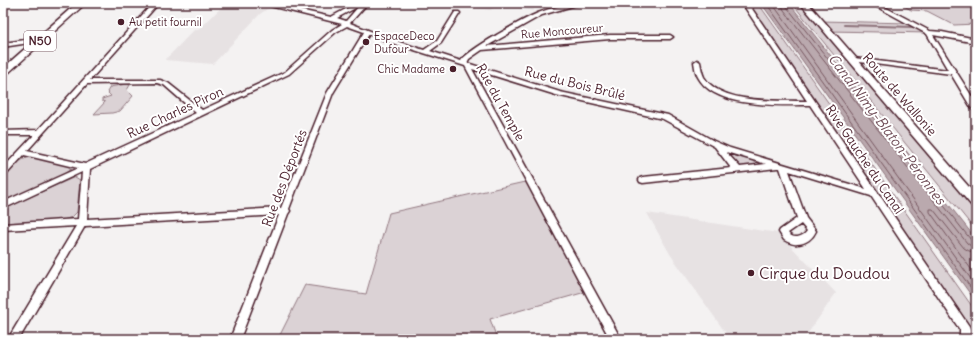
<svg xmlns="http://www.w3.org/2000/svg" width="979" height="342" viewBox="0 0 979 342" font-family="Delius,sans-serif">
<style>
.built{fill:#e7e2e3}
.green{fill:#dbd2d5;stroke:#927880}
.water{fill:#baa9ae;stroke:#8d727a}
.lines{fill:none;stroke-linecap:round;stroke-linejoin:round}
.shore{stroke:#77565f;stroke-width:1}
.stream{stroke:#8d727a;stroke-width:2}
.minor-casing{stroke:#4a1f2b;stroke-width:3}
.secondary-casing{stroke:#4a1f2b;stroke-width:3}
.primary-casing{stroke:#4a1f2b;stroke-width:3}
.minor{fill:#fff;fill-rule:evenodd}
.secondary{fill:#fff;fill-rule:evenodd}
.primary{fill:#fff;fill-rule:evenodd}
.poi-dot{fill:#4a1f2b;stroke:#fff;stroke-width:1.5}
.labels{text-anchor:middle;stroke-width:4;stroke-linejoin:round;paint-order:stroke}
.far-poi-label{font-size:11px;fill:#4a1f2b;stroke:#fff;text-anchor:start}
.far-street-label{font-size:11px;fill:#4a1f2b;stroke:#fff}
.shield{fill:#fff;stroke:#80626b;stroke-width:1}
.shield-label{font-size:12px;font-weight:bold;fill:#4a1f2b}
.street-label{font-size:13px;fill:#4a1f2b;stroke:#fff}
.water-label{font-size:14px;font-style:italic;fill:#714f59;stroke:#fff}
.near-poi-label{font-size:16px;fill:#4a1f2b;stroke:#fff;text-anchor:start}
</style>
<rect width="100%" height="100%" fill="#f4f2f2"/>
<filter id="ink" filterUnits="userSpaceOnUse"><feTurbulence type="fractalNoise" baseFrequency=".025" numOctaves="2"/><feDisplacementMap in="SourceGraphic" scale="8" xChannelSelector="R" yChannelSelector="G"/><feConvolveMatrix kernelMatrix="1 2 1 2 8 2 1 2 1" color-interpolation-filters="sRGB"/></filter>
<g filter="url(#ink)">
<g class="built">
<path d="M226,3H261L273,5L260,14L213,64L165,60L194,30H198Z"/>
<path d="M447,3H535L533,11L513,7L494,8L490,10Z"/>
<path d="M647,213L778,233L836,293L804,339H730L670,254Z"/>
</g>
<g class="green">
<path d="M746,3H758L976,312V339L965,329Z"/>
<path d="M792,3H804L820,21L910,23L929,33L829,31L976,203V231Z"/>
<path d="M899,3H976V24L954,25L927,11L911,10Z"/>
<path d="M126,84L130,85L127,90L133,96L120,111L112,113L94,114L105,102L102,101V99L111,96L107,92L110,87Z"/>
<path d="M727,150L770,163L772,166L738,170L723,153Z"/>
<path d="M33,157L71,166V169L61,176L3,204V178C12,168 18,158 33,157Z"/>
<path d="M75,177L80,180L77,212L72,217L63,220L3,224V209Z"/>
<path d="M529,181L589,291L490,319L497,339H278L305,285L366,294L389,213Z"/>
</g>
<path class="water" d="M761,3H789L976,239V302Z"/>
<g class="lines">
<g class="shore">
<path d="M766,3L976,295"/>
<path d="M772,3L976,286"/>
<path d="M781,3L784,10L967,243L971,246H976"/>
<path d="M786,3L787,7L971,240L976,241"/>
<path d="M976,252L969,251L964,248L933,209H930V212L976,276"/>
</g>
<path class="stream" d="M844,25L914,27"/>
<g class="minor-casing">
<g id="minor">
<path d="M153,3H159L90,80H160L168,83L202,110L285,72L332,30L342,24L258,3H268L331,17L357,3H368L350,23L393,40L424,50L437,41L455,12H459L460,13L441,43L430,51L461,61C467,50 524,19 538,13C550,8 570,3 583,3L542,15L487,46L610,35H670L673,37L670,39H610L482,50L469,59L467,63L560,92L668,115L714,141L730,148L866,189L810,105C779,105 715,109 698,77C695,72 695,67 694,62L697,60L700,62C701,67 702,73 704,77C721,105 779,100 807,101L742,3H748L969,326L970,329V339H960V330L871,196L789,171L806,218L816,231C813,238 806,244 797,244C793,245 788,242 784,240L779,232L780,230L797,218L780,168H777L643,183L640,182L639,180L640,178L643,177L731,168L715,147L663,119L556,95L472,69L621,339H610L465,66L389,42L369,34L333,93L289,209L290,211L288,214L240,339H230L279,215L85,226L19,339H8L76,226L3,230V224L78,219L82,172L3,209V202L78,168L24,155L6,175L3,176V168L34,135H3V131L38,130ZM359,6L346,21L337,18ZM347,26L364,32L327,93L281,208L87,219L90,169L289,74L336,32ZM157,83L164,85L196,113L85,164L27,151L87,84ZM726,152L766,164L740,167ZM801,224L807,231C803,237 793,240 788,233Z"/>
<path d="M870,3H877L930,31L942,32L976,39V43L933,35L976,103V111L972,109L951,74L852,61L851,60L854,58L948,70L927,34Z"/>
<path d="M40,38L43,40L42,41L3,47V43Z"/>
</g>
</g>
<g class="secondary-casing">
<path id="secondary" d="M800,3H808L976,195V207L972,206Z"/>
</g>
<g class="primary-casing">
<path id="primary" d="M77,3H86L6,75L3,76V68Z"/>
</g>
<use href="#minor" class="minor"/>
<use href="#secondary" class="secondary"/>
<use href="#primary" class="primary"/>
</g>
</g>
<g class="poi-dot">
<circle cx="121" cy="22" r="4"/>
<circle cx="366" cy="42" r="4"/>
<circle cx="453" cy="69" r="4"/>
<circle cx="751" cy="273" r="4"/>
</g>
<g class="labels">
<g class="far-poi-label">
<text x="129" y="26">Au petit fournil</text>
<text x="374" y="40">EspaceDeco<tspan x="374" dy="13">Dufour</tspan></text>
<text x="445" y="73" text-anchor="end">Chic Madame</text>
</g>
<g class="far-street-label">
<text transform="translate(562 31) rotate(-5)" y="4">Rue Moncoureur</text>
</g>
<rect class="shield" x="24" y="31" width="32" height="20" rx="3"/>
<g class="shield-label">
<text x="40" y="45">N50</text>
</g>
<g class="street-label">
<text transform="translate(575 83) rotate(14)" y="5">Rue du Bois Brûlé</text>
<text transform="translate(900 94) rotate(49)" y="5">Route de Wallonie</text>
<text transform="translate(501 102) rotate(61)" y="5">Rue du Temple</text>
<text transform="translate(175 112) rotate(-25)" y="5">Rue Charles Piron</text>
<text transform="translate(865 159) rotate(56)" y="5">Rive Gauche du Canal</text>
<text transform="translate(284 178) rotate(-69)" y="5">Rue des Déportés</text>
</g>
<g class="water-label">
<text transform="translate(887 129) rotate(53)" y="5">Canal Nimy-Blaton-Péronnes</text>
</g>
<g class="near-poi-label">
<text x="759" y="279">Cirque du Doudou</text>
</g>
</g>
<rect width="979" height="342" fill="none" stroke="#fff" stroke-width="16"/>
<rect x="8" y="8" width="963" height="326" fill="none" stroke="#4a1f2b" stroke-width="1.5" filter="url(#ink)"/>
</svg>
